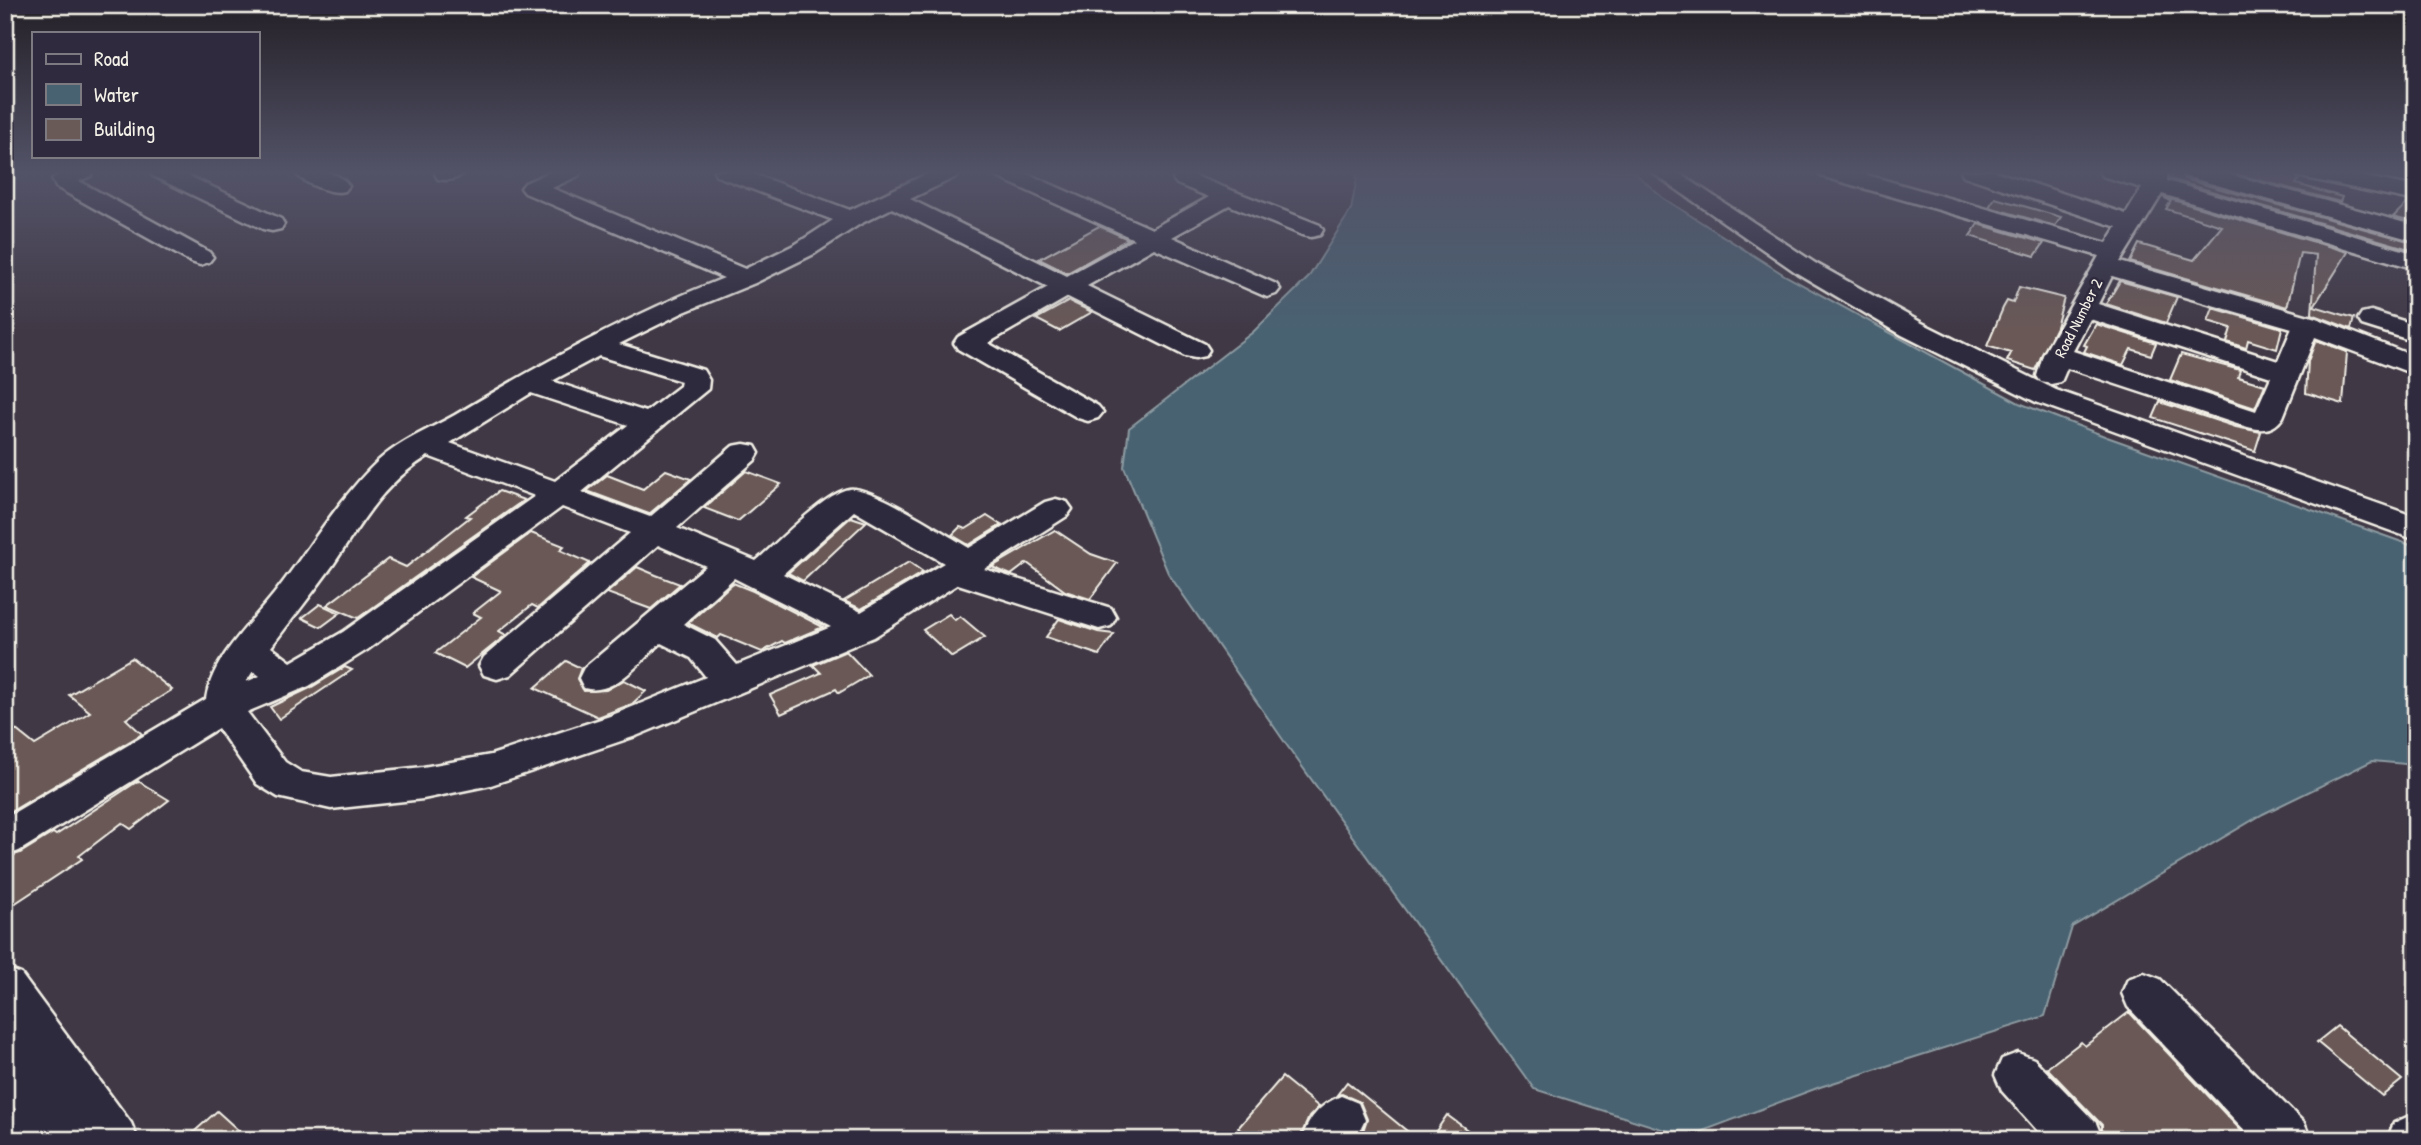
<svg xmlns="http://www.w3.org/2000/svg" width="2421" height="1145" viewBox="0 0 2421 1145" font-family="'Patrick Hand',sans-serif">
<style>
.water{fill:#496272;stroke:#8d9ba1;stroke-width:2}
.building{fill:#695957;stroke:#f4f1e8;stroke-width:2}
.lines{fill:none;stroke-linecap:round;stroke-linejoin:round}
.minor-casing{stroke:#f4f1e8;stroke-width:5}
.minor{fill:#2f2a3d;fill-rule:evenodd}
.labels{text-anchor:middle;stroke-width:5;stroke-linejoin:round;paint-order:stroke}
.far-street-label{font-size:16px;fill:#f4f1e8;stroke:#2f2a3d}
</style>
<rect width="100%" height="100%" fill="#403845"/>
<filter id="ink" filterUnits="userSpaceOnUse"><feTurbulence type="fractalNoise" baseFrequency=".0143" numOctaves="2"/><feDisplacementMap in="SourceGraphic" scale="14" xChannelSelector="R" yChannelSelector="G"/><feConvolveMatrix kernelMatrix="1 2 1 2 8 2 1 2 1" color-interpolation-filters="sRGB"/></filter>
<g filter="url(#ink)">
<path class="water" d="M1355,171H1633L1663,198L1786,276L2019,403L2107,437L2416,547V765L2372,761L2263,814L2072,927L2045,1016L1820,1087L1687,1137L1534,1089L1288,747L1168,573L1124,467L1129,428L1253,332L1308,278L1351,210L1357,177Z"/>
<g class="building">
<path d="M2174,171H2180L2184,179L2416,243V251L2170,179Z"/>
<path d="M2225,171H2292L2299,179L2296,184L2342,197L2340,202Z"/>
<path d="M2163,197L2348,252L2314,306L2354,318L2351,329L2312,314L2316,255L2300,253L2287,307L2130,262L2139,244L2194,260L2222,226L2166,209L2171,201Z"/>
<path d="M1995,198L2034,209L2061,217L2055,226L1989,207Z"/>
<path d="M2408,202L2416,204V223L2393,217Z"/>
<path d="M1978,224L2044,243L2035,256L1970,236Z"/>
<path d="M1099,226L1128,239L1067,273L1039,259Z"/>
<path d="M2120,281L2177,297L2166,323L2106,304Z"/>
<path d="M2019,287L2064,298L2056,327L2035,370L2007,361L2011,353L1987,346L2003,308L2007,301L2013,303Z"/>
<path d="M1069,301L1092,312L1059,331L1036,319Z"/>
<path d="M2213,308L2282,328L2277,349L2248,340L2246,348L2227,342L2231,328L2208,321Z"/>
<path d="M2096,324L2156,343L2151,355L2131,349L2123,365L2084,352L2087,346L2084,345Z"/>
<path d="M2316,340L2347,352L2343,404L2306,393L2308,361Z"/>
<path d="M2181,354L2240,370L2238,377L2265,385L2255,408L2170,380Z"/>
<path d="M2160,402L2236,427L2261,432L2255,451L2153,418Z"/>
<path d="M666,470L691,479L649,514L587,491L607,475L643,489Z"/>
<path d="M746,471L781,484L738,521L704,508Z"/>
<path d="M499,491L524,500L358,618L327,605L388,559L406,567L470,517L466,516Z"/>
<path d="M987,516L1001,525L969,545L952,535L960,527L966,529Z"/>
<path d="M851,517L866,522L803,581L788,573Z"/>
<path d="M1055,530L1091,554L1117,563L1090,599L1065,591L1027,563L1011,575L992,567Z"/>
<path d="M531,533L564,546L560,550L590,563L538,608L532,605L499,631L506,635L465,668L435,653L481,617L473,613L501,591L471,577Z"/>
<path d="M909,562L923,572L861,609L844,601Z"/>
<path d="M637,567L656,575L680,584L651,609L607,593Z"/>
<path d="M733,583L753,591L823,627L785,643L782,641L762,652L721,635L718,638L688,623Z"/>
<path d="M320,604L340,613L321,627L302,618Z"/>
<path d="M949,614L955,620L960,616L985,637L952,657L923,630Z"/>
<path d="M1059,619L1098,632L1114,634L1099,655L1046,637Z"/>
<path d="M846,651L869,675L839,693L836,689L781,714L770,695L821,673L813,665Z"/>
<path d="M132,658L172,690L126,719L142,734L5,815V721L35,745L90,712L69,695Z"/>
<path d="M566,661L581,668L577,679L584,691L606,690L624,680L646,691L632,704L598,717L535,688Z"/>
<path d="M345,667L352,670L279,719L270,707L310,688Z"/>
<path d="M138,781L169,800L131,829L122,823L79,856L82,859L5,910V858L20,853L53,833L56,835Z"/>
<path d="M2129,1012L2250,1140H2188L2181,1133L2170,1140H2111L2102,1130V1125L2047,1068L2081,1042L2085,1046Z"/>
<path d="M2337,1026L2402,1080L2382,1096L2317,1042Z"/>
<path d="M1282,1077L1319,1107L1309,1117L1299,1140H1252L1238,1128Z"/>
<path d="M1347,1082L1418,1140H1374L1363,1131L1367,1119L1360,1102L1342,1094L1337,1095Z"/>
<path d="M217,1111L249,1140H185Z"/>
<path d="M1447,1115L1481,1140H1430Z"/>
</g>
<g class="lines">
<g class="minor-casing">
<g id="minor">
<path d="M64,171H94L91,176L79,181L209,252L213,257L209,262L200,265L191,262L56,187L52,179Z"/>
<path d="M150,171H178L281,219L284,224L281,229L272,231L263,229L153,176Z"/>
<path d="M294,171C312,170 337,169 349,186L345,191C331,195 302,183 294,171Z"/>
<path d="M437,171H464C458,180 448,181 438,179L435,174Z"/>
<path d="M552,171H581L578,176L552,188L745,269L796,244L833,220L717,176L714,171H745L850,210L933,171H961L958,176L910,199L1067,276L1134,239L995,176L992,171H1021L1152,229L1209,197L1177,184L1173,179L1177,174L1185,172L1320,225L1323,230L1320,235L1311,237L1302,235L1229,205L1172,237L1276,284L1280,289L1276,294L1267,297L1154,248L1087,286L1205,344L1209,350L1205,356L1195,358L1185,356L1068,297L988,343L1098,406L1103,412L1098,418L1088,421L1078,418L958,349L954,343L958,337L1048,287L892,208L860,224L814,254L755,283L684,312L619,344L703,370L709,380L708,389L582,492L650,517L733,446L744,444L755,446L759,453L755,460L677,528L756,561C775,545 826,492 849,489C872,486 945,534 969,548L1045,502L1056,499L1067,502L1072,509L1067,516L984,569L1111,608L1116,617L1111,626L1099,629L958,584L874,637L636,736L491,785L423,799L331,809L278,797L257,784L218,728L19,851L5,856V818L206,699C212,659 249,625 274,594C307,552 340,497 378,461C400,441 430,429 455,415C542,363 629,315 724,278L525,193L521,188L525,183ZM599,356L681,381L680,386L646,412L552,381ZM531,393L628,425L555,481L450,443ZM428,456L535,496L343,632L291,662L271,647C291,620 313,593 333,565C363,521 381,485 428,456ZM562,507L630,533L484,657L479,666L484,675L497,679L510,675L658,545L706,566L584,668L579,678L584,688C614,697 640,661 661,643L691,658L706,677L610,716L491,755L423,767L331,777L301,772L285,762L247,712L309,686L367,650ZM854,511L944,563L861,612L783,574ZM734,578L831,627L737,665L715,640L683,624ZM253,671L260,676L246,682Z"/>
<path d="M1650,171H1676L1815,263L1922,323L2056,390L2416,517V540L2036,402L1902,335L1797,273Z"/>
<path d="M1818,171H1853L2107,243L2117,227L1964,176L1961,171H1994L2126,214L2142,188L2102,176L2099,171H2133L2144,174L2145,171H2167V181L2416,254V269L2162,194L2120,262L2316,318L2416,357V375L2315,337L2283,417C2271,435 2255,429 2237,424L2067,368L2061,382L2051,384L2041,382L2037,376L2043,355L2099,256L1821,176ZM2112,276L2292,328L2278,361L2098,304ZM2090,319L2271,377L2256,411L2073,351Z"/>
<path d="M2182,171H2217L2416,226V241L2185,176Z"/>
<path d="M2295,171H2337L2416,187V201L2306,178L2298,176Z"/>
<path d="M2371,311L2416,325V342L2362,325L2358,319L2362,313Z"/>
<path d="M5,968L21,974L131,1123L138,1140H85L80,1132L83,1140H5V1117L16,1110L5,1092Z"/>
<path d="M2144,973L2160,979L2304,1123L2311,1140H2254L2128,1007L2122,993L2128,979Z"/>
<path d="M2018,1053L2034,1059L2096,1123L2103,1140H2046L2002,1091L1995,1075L2002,1059Z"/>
<path d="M1341,1096L1358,1103L1365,1120L1355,1140H1301C1310,1117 1318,1106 1341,1096Z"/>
<path d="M2416,1113V1140H2387L2394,1123Z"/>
</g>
</g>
<use href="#minor" class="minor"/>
</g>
</g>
<linearGradient id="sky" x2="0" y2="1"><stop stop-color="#231f26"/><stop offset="0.52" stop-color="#535368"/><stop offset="1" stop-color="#535368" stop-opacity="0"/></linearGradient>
<rect width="2421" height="331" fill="url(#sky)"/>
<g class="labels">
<g class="far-street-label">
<text transform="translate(2078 318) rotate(-63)" y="6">Road Number 2</text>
</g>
</g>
<rect width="2421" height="1145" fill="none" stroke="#2f2a3d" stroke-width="28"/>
<rect x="14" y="14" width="2393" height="1117" fill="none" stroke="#f4f1e8" stroke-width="2.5" filter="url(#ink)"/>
<rect x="32" y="32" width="228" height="126" fill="#2f2a3d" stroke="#7e7a81" stroke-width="2"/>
<rect x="46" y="54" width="35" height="10" fill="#2f2a3d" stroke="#7e7a81" stroke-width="2"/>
<text x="94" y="66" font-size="21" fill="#f4f1e8">Road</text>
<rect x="46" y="84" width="35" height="21" fill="#496272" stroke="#7e7a81" stroke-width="2"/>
<text x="94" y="102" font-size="21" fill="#f4f1e8">Water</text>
<rect x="46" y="119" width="35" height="21" fill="#695957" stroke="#7e7a81" stroke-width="2"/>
<text x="94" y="136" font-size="21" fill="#f4f1e8">Building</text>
</svg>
